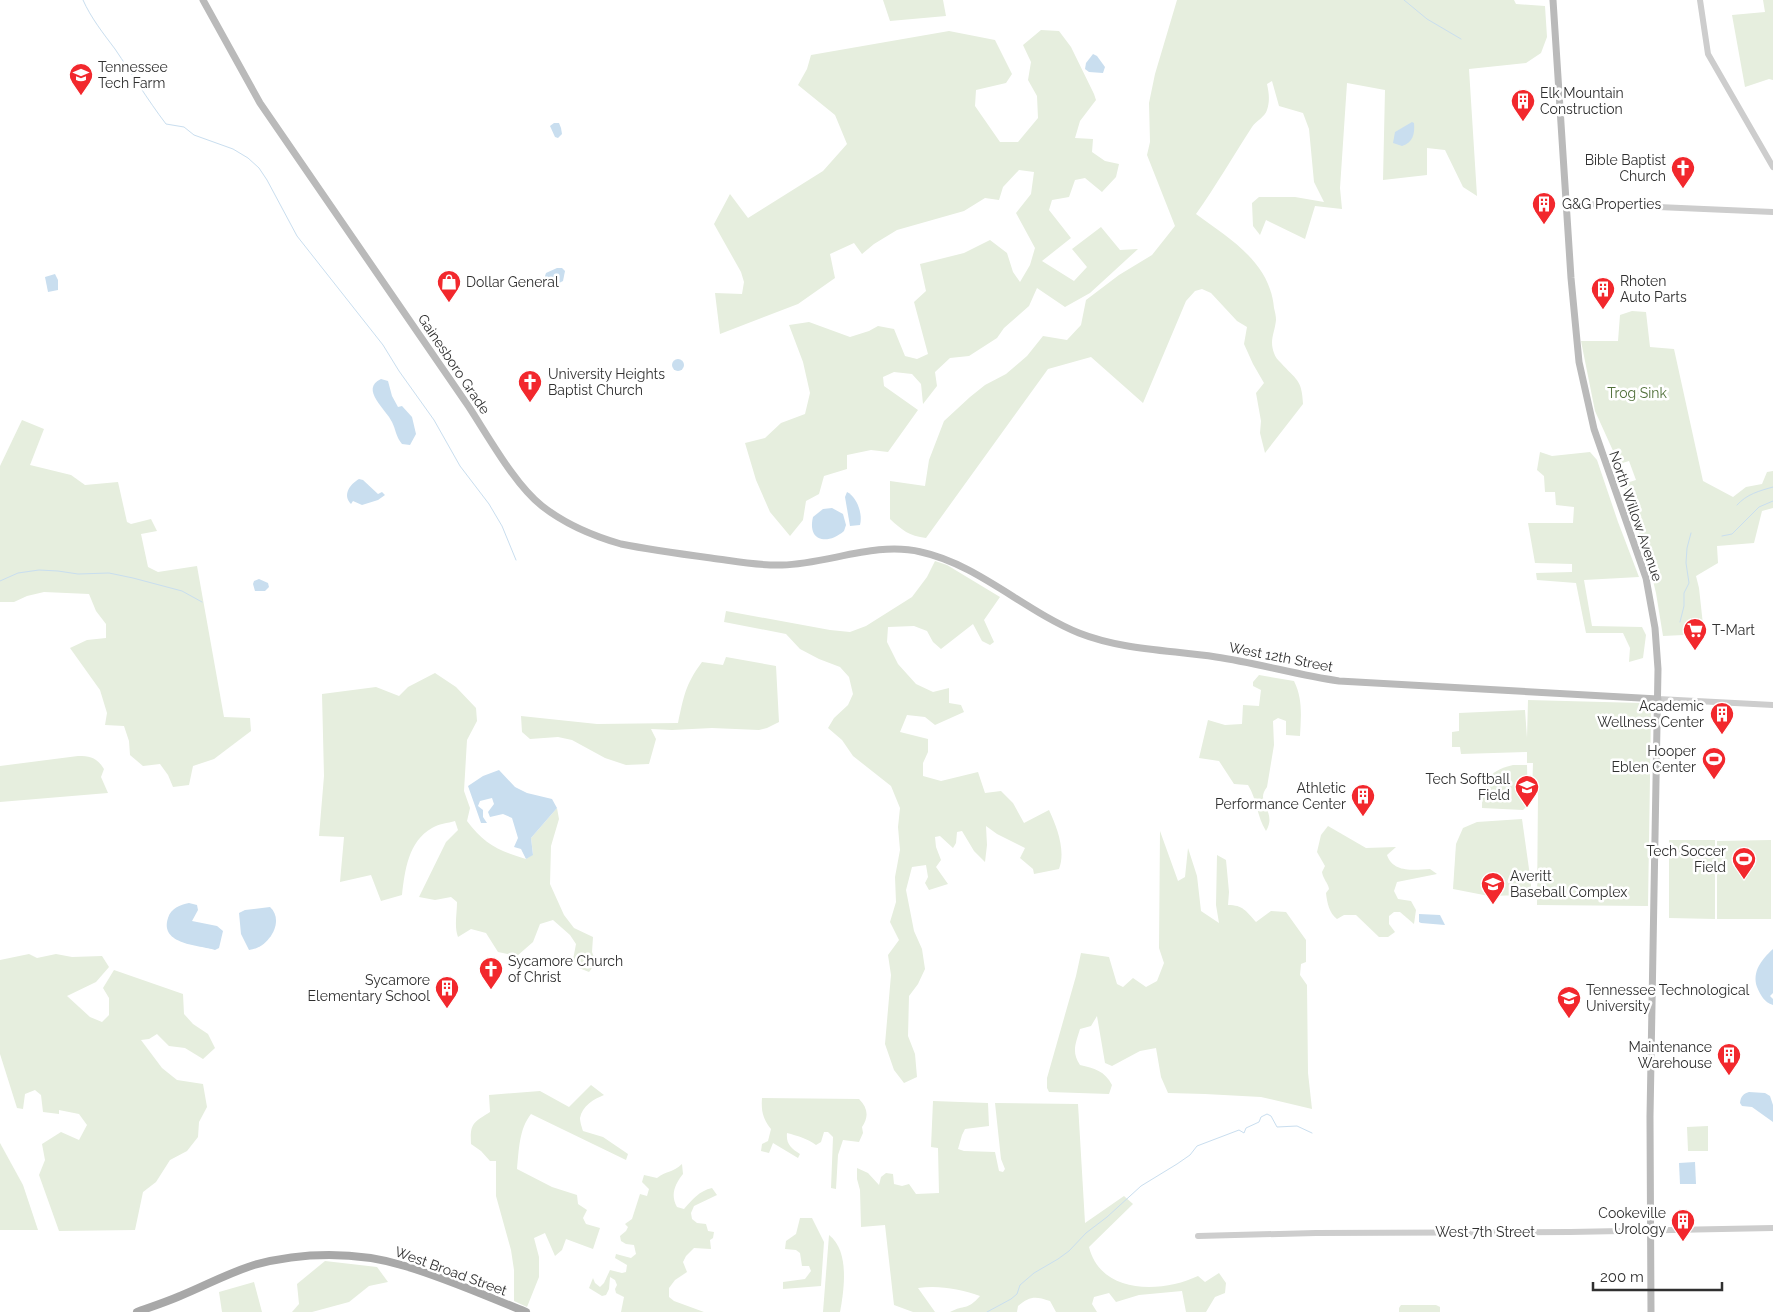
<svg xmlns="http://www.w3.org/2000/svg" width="1773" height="1312" viewBox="0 0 1773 1312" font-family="Raleway,sans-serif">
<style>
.green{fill:#e6eede}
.water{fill:#c9deef}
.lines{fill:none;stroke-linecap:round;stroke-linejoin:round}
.stream{stroke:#c9deef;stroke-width:1}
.tertiary{stroke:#cdcdcd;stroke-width:6}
.secondary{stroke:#bababa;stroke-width:7}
.primary{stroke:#a8a8a8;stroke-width:8}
.labels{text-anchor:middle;stroke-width:5;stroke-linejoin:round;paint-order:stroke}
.poi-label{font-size:14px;fill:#303030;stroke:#fff;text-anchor:start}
.street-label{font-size:14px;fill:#303030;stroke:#fff}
.park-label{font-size:14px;fill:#51703a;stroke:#fff}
</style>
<rect width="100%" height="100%" fill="#fff"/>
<g class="green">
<path d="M883,0H943L946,16L890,21Z"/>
<path d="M1177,0H1514L1516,4L1545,6L1547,37L1541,53L1526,63L1469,69L1477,196L1463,187L1445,150L1427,148V175L1383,180L1385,90L1347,83L1340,188L1342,209L1315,206L1305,239L1266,220L1260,235L1253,226L1252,203L1259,197H1295L1324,202L1314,182L1309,129L1303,113L1279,106L1272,81L1267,84C1269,93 1270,101 1267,110C1265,117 1256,121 1252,127C1233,156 1216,186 1196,214C1230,239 1270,262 1274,308C1275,312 1276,316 1276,320C1275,332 1269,340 1274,353C1275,357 1278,360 1281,363C1296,380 1302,379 1303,404L1265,453L1260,433L1261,421L1256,393L1264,383L1253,364L1244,344L1247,327L1237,321L1211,293L1202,289L1195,291L1186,301L1143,403L1091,357L1048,369L926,538C909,536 902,530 890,519V481L925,486L929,460L944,421L970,397L985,385L1006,374L1027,356L1043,336L1067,340L1081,325L1086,300L1119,275L1152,255L1175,226L1147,155L1150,142L1149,103L1155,74Z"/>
<path d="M1763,0H1773V80L1769,79L1745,87L1732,15L1765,12Z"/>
<path d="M1041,30L1059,31L1071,47L1094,94L1096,100L1080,121L1075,138L1093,139L1092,152L1105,161L1119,164L1116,177L1102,192L1085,178L1075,180L1069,197L1052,200L1049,210L1071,238L1042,261L1074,281L1087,267L1072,249L1101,227L1120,250L1138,249L1090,293L1065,307L1037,288L1029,306L1004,328L997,338L969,356L950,358L935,372L937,386L923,404L921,384L912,374L894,372L883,377L884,386L918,410L888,452L871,450L847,455V469L824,476L819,494L806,501L803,520L790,536L770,512L756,480L745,443L765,438L781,423L805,414L810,393L803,362L789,325L809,322L850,337L869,331L878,326L894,329L905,356L917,359L928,354L914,302L926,291L920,264L964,253L990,240L1007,253L1013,272L1020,282L1030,265L1035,248L1016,213L1031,194L1034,172L1019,170L1003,187L999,200L985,198L964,211L897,230L874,244L862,254L854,243L830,254L835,278L798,304L720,334L715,293L742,294L744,282L741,272L714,224L730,194L748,218L823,171L847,144L835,115L798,85L807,69L811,55L949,31L995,40L1012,74L1006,83L976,90L975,106L1000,142H1018L1038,118L1037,96L1028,80L1031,62L1023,45Z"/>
<path d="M1632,311L1646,312L1650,347L1674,349L1703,481L1733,497L1746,487L1762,484L1767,472L1773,471V508L1762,511L1754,543L1717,546L1718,563L1696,576L1699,588L1704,634L1663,636L1656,593L1649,564L1623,484L1636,480L1629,461L1619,464L1595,411L1581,341H1618L1620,315Z"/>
<path d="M22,420L44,429L30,465L71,475L85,485L118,482L127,522L131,524L151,519L157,531L141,534L148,567L158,572L197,566L224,717L250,718L251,731L214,759L193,766L189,785L173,787L168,775L160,764L143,766L130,755L129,741L124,726L105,725L107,713L100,690L70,648L87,640L106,638V624L96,611L89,594L44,592L27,596L14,602H0V466Z"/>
<path d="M1540,452L1552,456L1590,452L1597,460L1618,522L1639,577L1584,580L1592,626L1642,627L1646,635L1643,658L1629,662L1630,648L1623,633H1586L1576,583L1537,580L1536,573L1572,572V564L1535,563L1528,523H1573L1574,507L1556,505L1555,492H1545L1544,476L1537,470Z"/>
<path d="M935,561L947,565L1000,597L984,620L994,642L990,645L982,641L973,624L941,649L933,642L927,631L914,626L888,627L887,642L898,664L916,684L933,692L949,688V703L961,705L964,712L935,725L925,717L907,715L900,732L928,739V752L923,763V776L941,781L978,772L985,793L1001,791L1013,803L1024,823L1049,810C1057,827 1066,851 1059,869L1034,874L1033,869L1020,858L1025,848L997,834L986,826L987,845L985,862L974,851L962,831L957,832L956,843L953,848L940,836L935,837L936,847L941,860L936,867L948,884L929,890L925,883L928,877L926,865L912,867L906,890L914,931L922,949L925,969L918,984L909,996L908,1036L915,1054L917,1077L904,1083L894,1070L885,1044L891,975L888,955L899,940L890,922L896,902L895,877L900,850L898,827L900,808L891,786L853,756L842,740L828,728L834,718L848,705L853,694L849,677L840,667L819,659L800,649L786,634L724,622L726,611L830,630L850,632L866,626L912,597L927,577Z"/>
<path d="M726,657L776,666L779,722L767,728L759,730L712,728L672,730L651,729L656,739L649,764L626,765L605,758L572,740L558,737L530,739L522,732L521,716L597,724L678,723C684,696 685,685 702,662L723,665Z"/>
<path d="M435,673L456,687L476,708L477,721L467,740L464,791L470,808L467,821C484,844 499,851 526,859L533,854L531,838L557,808L559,819L551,846L550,884L564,915L574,928L593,937L592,952L596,963L589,972L579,968L573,960L576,944L570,935L553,920L540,924L533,942L517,956L498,952L486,933L471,929L458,937C454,926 457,914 457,902L451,897L435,900L419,897L446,842L458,830L455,821C448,823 438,824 432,828C408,842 405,870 402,895L381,901L371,875L340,882L344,837L319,836L324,776L322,694L376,687L399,696L408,687Z"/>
<path d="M1259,675L1294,681C1303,699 1301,717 1300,736L1286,735V721L1278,718L1273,721L1274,745L1267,787C1254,803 1278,811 1266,831C1257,817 1257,799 1248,785L1234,784L1219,761L1199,758L1208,720L1225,725L1242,724L1243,705L1259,706L1261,690L1253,686V682Z"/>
<path d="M1528,700L1641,703L1647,704L1651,712L1648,906L1537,905L1538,793H1532L1533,763H1527V752L1461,754L1460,747H1452V732L1459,731V713L1525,710L1527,738Z"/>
<path d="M78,756C91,756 97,758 104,769L101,777L108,793L0,802V766Z"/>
<path d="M1513,765H1527L1528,805L1523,810L1482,808C1482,783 1487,771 1513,765Z"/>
<path d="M1522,819L1531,883V890L1527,895L1489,896L1453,889L1456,844L1463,828L1477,822Z"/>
<path d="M1328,826L1366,848L1396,847L1387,855C1393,873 1414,870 1430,869L1437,874L1397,882L1394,891L1398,899L1411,901L1416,910L1414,924L1400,912H1394L1389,916V924L1395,932L1388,937H1379L1356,915H1344L1337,919C1329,913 1327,902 1326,893L1329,889C1328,883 1323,879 1322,872L1325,866L1317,852L1321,835Z"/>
<path d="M1160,831L1178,881L1185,877L1188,848L1197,876L1201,911L1219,923L1216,905L1217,855L1226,860L1229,892L1228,905C1243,905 1246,911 1256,922L1271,911L1286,912L1306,940V962L1301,964L1300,975L1307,985L1308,1073L1312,1109L1261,1097L1205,1094L1168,1093L1161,1077L1156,1048L1140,1051L1112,1066L1105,1063L1097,1016L1091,1026L1080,1029C1076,1043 1071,1052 1080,1065C1094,1068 1105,1071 1112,1085L1109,1094L1049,1092L1047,1088V1078L1076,976L1081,953L1109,957L1117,984L1123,987L1133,978L1146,987L1157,981L1164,963L1159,948Z"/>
<path d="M1669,840H1715V919L1669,918Z"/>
<path d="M1771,840V919H1717V841Z"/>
<path d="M29,954L37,958L56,954L72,957L102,956L109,967L96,982L67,996L90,1017L102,1022L109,1015V998L103,988L114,970L183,994L184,1014L193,1024L208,1034L215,1048L203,1059L185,1048L169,1046L157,1034L149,1039L141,1040L162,1068L177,1080L203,1084L207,1107L199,1122L198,1137L187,1151L170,1160L156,1182L143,1192L135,1230L59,1231L39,1175L45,1160L42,1144L61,1132L79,1140L87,1125L79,1114L59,1110V1114L43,1112L41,1095L35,1090L25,1094L23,1109L17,1108L0,1054V960Z"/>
<path d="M591,1085L604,1095C594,1099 582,1106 580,1118C580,1122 582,1128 583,1131L603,1137L628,1154L626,1160L531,1114C519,1129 519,1150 517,1169L552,1187L577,1195L578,1204L587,1210L583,1218L586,1224L600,1228L593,1249L566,1239L562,1250L555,1256L545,1233L534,1238L539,1257V1277L527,1307L514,1301V1270L511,1250L496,1196V1161H490L481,1151L471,1144C470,1123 473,1123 490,1112L489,1095L540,1091L569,1107Z"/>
<path d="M762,1098L859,1099C868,1108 869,1117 862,1127L863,1133L859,1142L843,1140L838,1155L836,1189L831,1188L833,1137L828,1132H824L821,1142L816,1145C806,1138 798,1136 787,1133C786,1144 791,1148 800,1154L798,1158L773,1143L769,1153L761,1151L762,1144L768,1141L771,1129C763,1119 761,1111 762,1098Z"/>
<path d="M933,1101L988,1103L989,1126L965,1129L962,1135L958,1149L964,1151L995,1152L999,1171L1003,1172L1005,1169L1001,1159L995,1103L1078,1104L1085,1223L1124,1196L1133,1204L1089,1247C1101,1295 1162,1293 1198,1276L1205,1282L1219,1273L1226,1283L1225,1293L1215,1297L1206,1312H1186L1182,1291L1139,1295L1116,1302L1109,1293L1094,1297L1092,1304L1097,1312H1056L1050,1301C1035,1296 1030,1296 1018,1306L1017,1312H950C965,1304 967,1311 980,1296C960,1289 939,1285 918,1288L935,1312H913L894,1305L885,1225L861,1227L860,1190L857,1179V1168L868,1173L879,1185L881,1177L886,1173L893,1174L894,1184L902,1186L909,1184L916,1194L939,1193L938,1148L931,1147Z"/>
<path d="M1708,1126V1151H1688L1687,1127Z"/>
<path d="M0,1143L23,1185L38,1230H0Z"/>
<path d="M682,1164L683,1174C675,1184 670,1195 677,1207L684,1209C693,1199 699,1191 712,1188L717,1195L694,1206L691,1213L692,1219L697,1223L706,1224L708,1231L714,1232L713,1238L710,1240L711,1249L694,1248L686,1256L683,1262L687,1272L675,1280L669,1288V1297L674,1301L704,1312H621L624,1297L616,1293L615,1289L617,1285L615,1280L610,1277L609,1289L606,1295L602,1296L589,1288L593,1278L595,1283L600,1287L604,1283L610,1270L622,1273L626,1272L627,1265L615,1258L616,1254L631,1258L636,1254L634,1245L626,1244L621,1241L620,1236L626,1231L628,1227L625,1224L632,1219L640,1194L647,1196L649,1189L642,1182L644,1175L657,1178C667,1170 673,1173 682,1164Z"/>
<path d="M800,1218H812L824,1242L821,1286L783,1289V1282L805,1279L811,1271L809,1266H802L800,1253L796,1250L785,1249L786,1241L796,1234Z"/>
<path d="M829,1235C850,1251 844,1290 840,1312H823Z"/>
<path d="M325,1261L377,1267L388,1282L369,1286L349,1302L312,1312H292L299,1304L297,1284Z"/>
<path d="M254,1282L262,1312H222L219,1292Z"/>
<path d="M1401,1305H1436L1440,1307V1312H1399V1308Z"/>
</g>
<g class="water">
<path d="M1093,54L1097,56L1105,67L1103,73L1089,72L1085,69L1086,63Z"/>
<path d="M1412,122L1414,123C1415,133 1413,143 1402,146L1393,143L1395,132Z"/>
<path d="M554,123H559L561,128L562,134L558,138L555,137L550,126Z"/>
<path d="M557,268H562L565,271L563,281L557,284H548L545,276L546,273Z"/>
<path d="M55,274L58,280V290L48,292L45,277Z"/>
<circle cx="678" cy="365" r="6"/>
<path d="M381,379L388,381L392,396L398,407L402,406L412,417L416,434L410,445L402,444C396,437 396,430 392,422C387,410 359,389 381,379Z"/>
<path d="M359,479L363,480L378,494L382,492L385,495L378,500L362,505L353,501L351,504C342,495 350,484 359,479Z"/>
<path d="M847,492C857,497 863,514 860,525L850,526L845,497Z"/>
<path d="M832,508L843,514L846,525L844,531C828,545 807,542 813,517L823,509Z"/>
<path d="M259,579L268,583L269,587L265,591H255L253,584L254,581Z"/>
<path d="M499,770L515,787L527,793L552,799L557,808L531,838L533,855L526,859L521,849L514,847L518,838L512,818L503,814L490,817L488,812L494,804L492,798L480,801L478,806L483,810V817L487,823H481L468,786L483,776Z"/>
<path d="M189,903L197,905L198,910L192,921L217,926L223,931L219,948L215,950C200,945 159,945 168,918C171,908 180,905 189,903Z"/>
<path d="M270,907C286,922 267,949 249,950L241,934L239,913L245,910Z"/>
<path d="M1419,914L1440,915L1445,925L1421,923L1419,922Z"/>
<path d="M1773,949V993L1770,996L1773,999V1005C1764,1002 1761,996 1757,987C1752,972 1761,960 1773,949Z"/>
<path d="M1749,1092L1765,1093L1770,1096L1773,1105V1122L1752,1107L1742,1106L1740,1103C1741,1096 1743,1094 1749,1092Z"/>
<path d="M1695,1162L1696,1184H1680L1679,1163Z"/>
</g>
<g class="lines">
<g class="stream">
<path d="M83,0C91,18 103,33 115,49C132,74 147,99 166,124L184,127L194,135L233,149L248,158L259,168L267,180L297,236L383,345L399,371L434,420L460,466L489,504L502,526L516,560"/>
<path d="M1404,0L1427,19L1461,39"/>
<path d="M1737,505C1747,494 1759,491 1773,487"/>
<path d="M1722,536L1732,534L1759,507L1773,501"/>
<path d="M0,581L18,573L39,570L58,571L78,574L109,573L133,578L182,591L202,602"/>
<path d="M1680,622L1684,606V593L1689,583L1686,563L1687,548L1691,533"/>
<path d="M987,1312L1011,1299L1017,1294L1020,1285L1034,1273L1058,1259L1069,1251L1086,1233L1107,1217L1141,1186L1177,1164L1190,1155L1197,1146L1239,1130L1244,1133L1246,1128L1259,1122L1261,1117L1267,1114L1271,1116L1277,1127L1297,1126L1312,1133"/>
</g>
<g class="tertiary">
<path d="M1700,0L1708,54L1773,167"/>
<path d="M1566,203L1773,212"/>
<path d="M1658,699L1773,705"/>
<path d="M1198,1236L1316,1233L1570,1232L1773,1228"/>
</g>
<g class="secondary">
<path d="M203,0L260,103L469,407C488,436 515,485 542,506C565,524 593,536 621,544C651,550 681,554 711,558C734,561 759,566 782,565C828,564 875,541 921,552C977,564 1025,611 1079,633C1122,650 1170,650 1216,657C1257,663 1298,675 1339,681L1658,699"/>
<path d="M1553,0L1571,278L1579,362L1594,429L1646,578L1655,628L1658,669L1650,1117L1651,1312"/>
</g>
<path class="primary" d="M137,1312C151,1307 166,1302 180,1296C205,1286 228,1273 254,1265C301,1252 357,1251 405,1266C446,1278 486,1296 526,1312"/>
</g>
<defs>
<g id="university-pin" transform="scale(1.25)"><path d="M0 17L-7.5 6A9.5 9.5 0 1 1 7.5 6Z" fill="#f2282d" stroke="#fff"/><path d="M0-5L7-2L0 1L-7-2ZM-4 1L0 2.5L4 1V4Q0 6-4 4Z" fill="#fff"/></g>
<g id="building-pin" transform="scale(1.25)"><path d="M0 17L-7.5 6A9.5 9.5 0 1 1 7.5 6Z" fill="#f2282d" stroke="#fff"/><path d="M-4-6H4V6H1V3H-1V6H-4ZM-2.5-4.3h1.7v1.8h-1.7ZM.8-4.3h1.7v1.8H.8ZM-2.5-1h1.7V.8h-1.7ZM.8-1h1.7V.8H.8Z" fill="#fff"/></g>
<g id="church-pin" transform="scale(1.25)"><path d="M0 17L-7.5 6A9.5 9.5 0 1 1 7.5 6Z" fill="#f2282d" stroke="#fff"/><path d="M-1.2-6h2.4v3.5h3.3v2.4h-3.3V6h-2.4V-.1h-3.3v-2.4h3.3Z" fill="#fff"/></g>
<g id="shop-pin" transform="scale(1.25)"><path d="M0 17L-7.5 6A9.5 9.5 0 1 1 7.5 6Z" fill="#f2282d" stroke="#fff"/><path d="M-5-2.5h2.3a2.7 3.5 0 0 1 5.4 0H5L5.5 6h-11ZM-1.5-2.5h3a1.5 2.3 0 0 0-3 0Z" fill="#fff"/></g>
<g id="supermarket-pin" transform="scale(1.25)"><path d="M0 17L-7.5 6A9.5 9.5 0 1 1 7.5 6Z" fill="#f2282d" stroke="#fff"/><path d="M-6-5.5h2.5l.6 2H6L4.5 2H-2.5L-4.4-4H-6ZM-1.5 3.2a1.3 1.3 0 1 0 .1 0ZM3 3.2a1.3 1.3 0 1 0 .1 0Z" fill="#fff"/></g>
<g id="stadium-pin" transform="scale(1.25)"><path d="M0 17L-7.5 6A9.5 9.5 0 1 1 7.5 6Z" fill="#f2282d" stroke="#fff"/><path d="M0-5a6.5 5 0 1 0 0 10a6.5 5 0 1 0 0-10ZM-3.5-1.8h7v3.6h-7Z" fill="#fff"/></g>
</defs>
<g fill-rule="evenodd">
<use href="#university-pin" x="81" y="75"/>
<use href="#building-pin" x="1523" y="101"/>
<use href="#church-pin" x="1683" y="168"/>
<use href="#building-pin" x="1544" y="204"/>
<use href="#shop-pin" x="449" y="282"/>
<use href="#building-pin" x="1603" y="289"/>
<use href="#church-pin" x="530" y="382"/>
<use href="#supermarket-pin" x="1695" y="630"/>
<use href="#building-pin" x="1722" y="714"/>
<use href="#stadium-pin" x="1714" y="759"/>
<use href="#university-pin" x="1527" y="787"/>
<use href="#building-pin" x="1363" y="796"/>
<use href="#stadium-pin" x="1744" y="859"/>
<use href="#university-pin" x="1493" y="884"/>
<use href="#church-pin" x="491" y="969"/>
<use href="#building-pin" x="447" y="988"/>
<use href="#university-pin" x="1569" y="998"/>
<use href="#building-pin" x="1729" y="1055"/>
<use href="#building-pin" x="1683" y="1221"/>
</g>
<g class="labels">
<g class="poi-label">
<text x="98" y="72">Tennessee<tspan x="98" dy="16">Tech Farm</tspan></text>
<text x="1540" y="98">Elk Mountain<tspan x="1540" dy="16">Construction</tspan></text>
<text x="1666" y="165" text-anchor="end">Bible Baptist<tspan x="1666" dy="16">Church</tspan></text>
<text x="1562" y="209">G&amp;G Properties</text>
<text x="1620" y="286">Rhoten<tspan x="1620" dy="16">Auto Parts</tspan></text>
<text x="466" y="287">Dollar General</text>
<text x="548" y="379">University Heights<tspan x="548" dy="16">Baptist Church</tspan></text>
<text x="1712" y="635">T-Mart</text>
<text x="1704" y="711" text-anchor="end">Academic<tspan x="1704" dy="16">Wellness Center</tspan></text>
<text x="1696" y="756" text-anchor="end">Hooper<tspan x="1696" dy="16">Eblen Center</tspan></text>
<text x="1510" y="784" text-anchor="end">Tech Softball<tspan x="1510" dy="16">Field</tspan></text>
<text x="1346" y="793" text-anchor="end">Athletic<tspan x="1346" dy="16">Performance Center</tspan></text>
<text x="1726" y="856" text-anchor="end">Tech Soccer<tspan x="1726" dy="16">Field</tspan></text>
<text x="1510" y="881">Averitt<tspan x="1510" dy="16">Baseball Complex</tspan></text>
<text x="508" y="966">Sycamore Church<tspan x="508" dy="16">of Christ</tspan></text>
<text x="430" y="985" text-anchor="end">Sycamore<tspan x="430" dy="16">Elementary School</tspan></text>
<text x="1586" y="995">Tennessee Technological<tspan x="1586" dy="16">University</tspan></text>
<text x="1712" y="1052" text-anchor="end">Maintenance<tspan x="1712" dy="16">Warehouse</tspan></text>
<text x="1666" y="1218" text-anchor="end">Cookeville<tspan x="1666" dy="16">Urology</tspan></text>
</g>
<g class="street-label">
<text transform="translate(454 364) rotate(56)" y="5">Gainesboro Grade</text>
<text transform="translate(1636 516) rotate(71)" y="5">North Willow Avenue</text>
<text transform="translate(1281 657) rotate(11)" y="5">West 12th Street</text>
<text x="1485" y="1237">West 7th Street</text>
<text transform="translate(451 1271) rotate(20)" y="5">West Broad Street</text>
</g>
<g class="park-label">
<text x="1637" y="398">Trog Sink</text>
</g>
</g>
<path d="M1593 1282v8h129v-8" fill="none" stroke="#303030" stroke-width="2.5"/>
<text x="1600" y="1282" font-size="15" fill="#303030" stroke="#ffffff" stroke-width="4" paint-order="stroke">200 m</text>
</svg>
